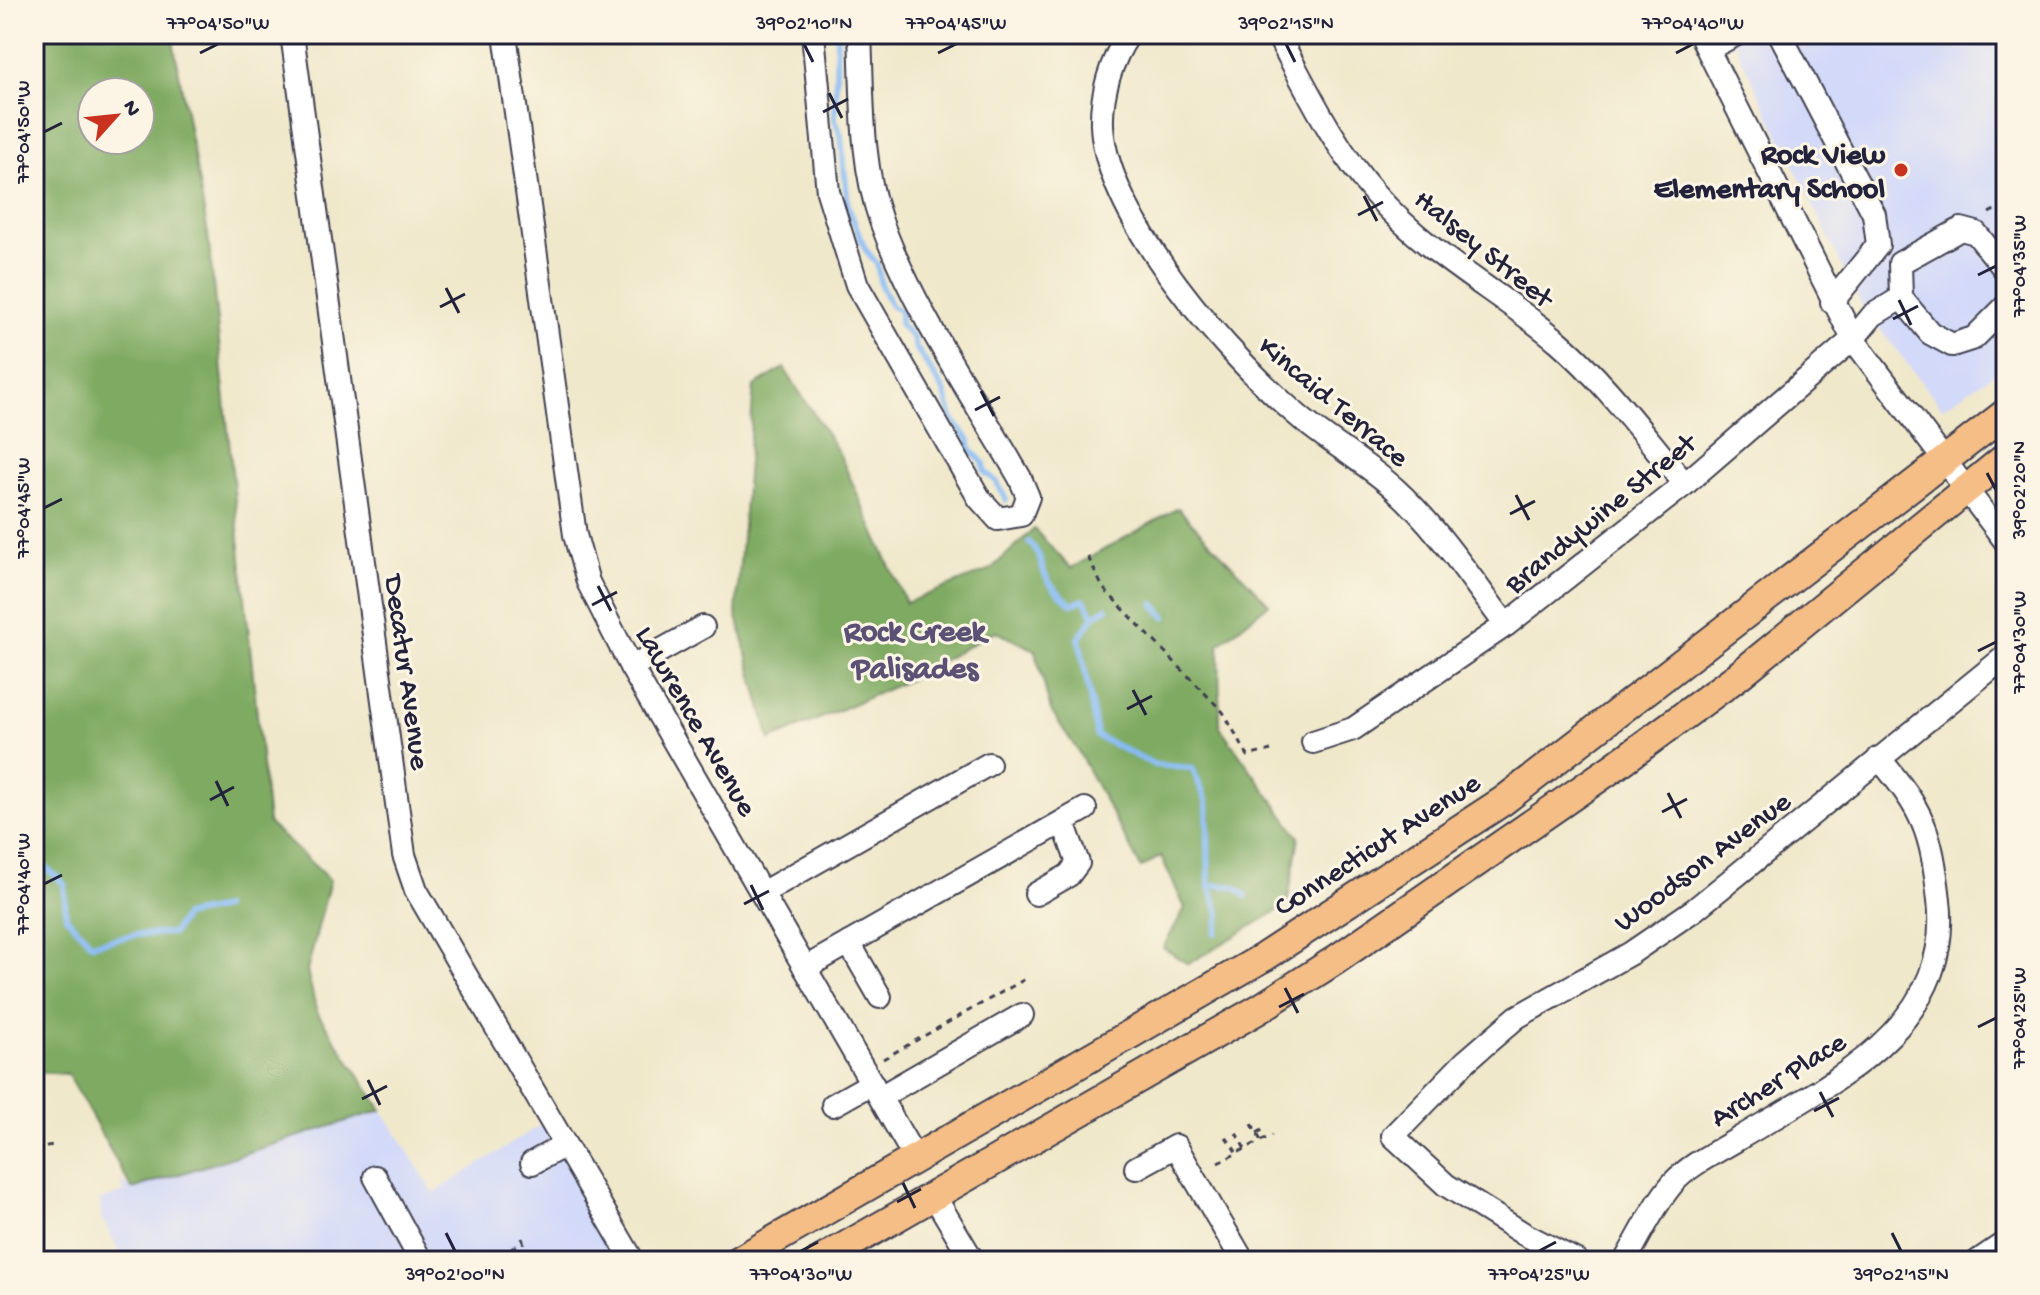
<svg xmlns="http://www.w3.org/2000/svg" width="2040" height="1295" viewBox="0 0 2040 1295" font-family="'Gochi Hand',sans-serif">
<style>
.built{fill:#d2d9f9}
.forest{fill:#7faa62;stroke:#50664e;stroke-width:2;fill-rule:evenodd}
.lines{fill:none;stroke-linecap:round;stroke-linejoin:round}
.stream{stroke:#87bbf5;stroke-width:6}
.minor-casing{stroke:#414051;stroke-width:26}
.major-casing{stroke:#414051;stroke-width:32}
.path{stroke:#414051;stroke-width:3;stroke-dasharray:6 6;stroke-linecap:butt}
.minor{stroke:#fff;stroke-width:22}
.major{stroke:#f6be87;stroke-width:28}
.ticks{fill:none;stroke:#22223b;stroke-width:3}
.poi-dot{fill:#c8321e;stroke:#fcf5e5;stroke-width:3}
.labels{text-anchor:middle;stroke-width:6;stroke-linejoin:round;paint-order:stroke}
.poi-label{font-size:30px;font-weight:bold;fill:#22223b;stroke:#fcf5e5;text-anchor:end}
.street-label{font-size:30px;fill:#22223b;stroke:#fcf5e5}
.neighbourhood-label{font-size:32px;font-weight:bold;fill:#5a5174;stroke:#fcf5e5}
.neatline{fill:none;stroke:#22223b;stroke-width:3}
.ticks-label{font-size:20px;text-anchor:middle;fill:#22223b}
</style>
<rect width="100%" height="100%" fill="#fcf5e5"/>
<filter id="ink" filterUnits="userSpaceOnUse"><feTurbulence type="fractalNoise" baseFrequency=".0125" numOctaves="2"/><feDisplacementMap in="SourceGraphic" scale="16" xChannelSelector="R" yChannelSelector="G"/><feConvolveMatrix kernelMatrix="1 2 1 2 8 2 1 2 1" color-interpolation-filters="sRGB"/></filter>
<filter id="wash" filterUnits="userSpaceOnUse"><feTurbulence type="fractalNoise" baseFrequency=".006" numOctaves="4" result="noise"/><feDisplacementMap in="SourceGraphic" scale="32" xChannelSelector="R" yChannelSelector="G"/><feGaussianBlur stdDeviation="1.8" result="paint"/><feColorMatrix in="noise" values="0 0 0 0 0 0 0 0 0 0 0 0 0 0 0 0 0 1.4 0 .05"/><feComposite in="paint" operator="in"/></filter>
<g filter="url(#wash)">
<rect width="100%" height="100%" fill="#f0e8cb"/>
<g class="built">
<path d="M1730,34H2006V366L1942,408L1861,305Z"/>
<path d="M382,1110L434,1193L550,1119L633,1261H124L101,1217L100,1200L125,1192L120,1181L132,1189Z"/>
</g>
<g class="forest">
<path d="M34,34H172L208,234L268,823L330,880L307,971L317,1012L382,1110L132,1189L68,1074L34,1072ZM92,92H140V140H92Z"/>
<path d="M784,368L839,453L906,603L990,570L1034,529L1071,568L1178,508L1269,604L1219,644L1220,727L1299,837L1287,905L1188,964L1163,948L1185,908L1161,856L1141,868L1078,751L1051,711L1035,650L995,631L906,681L770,740L736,613L754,386Z"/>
</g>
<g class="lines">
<g class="stream">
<path d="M837,34L835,119L841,135L848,206L865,249L877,264L881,286L891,306L900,311V324L913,338L915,346L944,391L953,420L969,440L970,450L984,463L985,472L997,482L1006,500"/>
<path d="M1029,542C1039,553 1039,556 1043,569C1047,584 1061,595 1072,604L1084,600L1094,616L1107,608"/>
<path d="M1154,604L1165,617"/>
<path d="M1094,616L1079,638L1097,736L1155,765L1192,768L1207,802L1209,884L1235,887L1246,896"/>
<path d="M34,856L64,884L66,917L92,944L135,935L173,933L184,916L223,908"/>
<path d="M1209,884L1220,915L1216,933"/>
</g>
</g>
</g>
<g filter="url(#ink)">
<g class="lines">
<g class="minor-casing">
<g id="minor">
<path d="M292,34L404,855L416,890L633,1261"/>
<path d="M505,34L575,535L588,582L631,667L915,1158"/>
<path d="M813,34L828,192L857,285L979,498L998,519L1021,515L1028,497L1020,478C974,398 912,308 881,221C860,162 863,96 860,34"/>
<path d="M1129,34C1111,60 1101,94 1102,125C1106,220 1233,362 1303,420C1333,444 1367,464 1395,489C1438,528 1471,579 1506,625"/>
<path d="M1277,34C1307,89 1334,147 1375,194C1432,259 1498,290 1560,343C1607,384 1645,437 1685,484"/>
<path d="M1700,34L1853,339L2006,542"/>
<path d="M1780,34L1874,214L1878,245L1832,302"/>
<path d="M1708,49L1737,34"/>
<path d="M2006,271L1976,233L1961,229L1900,263L1901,298L1930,333L1952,345L1974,338L2006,306"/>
<path d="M631,667L703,627"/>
<path d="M1313,742L1353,729L1506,625L1685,484L1853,339L1873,315L1901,298"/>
<path d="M762,893L989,764"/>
<path d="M1036,894L1069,875L1078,863L1063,822"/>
<path d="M849,943L880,997"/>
<path d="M805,968L1085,809"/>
<path d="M880,1097L1022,1015"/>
<path d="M833,1105L872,1083"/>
<path d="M532,1163L565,1145"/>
<path d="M1136,1168L1176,1146L1243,1261"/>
<path d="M375,1177L421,1261"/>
<path d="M933,1194L973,1261"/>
<path d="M1577,1261L1524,1234L1446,1185L1393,1136L1466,1061L1517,1017L1631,953L1694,910L2006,656"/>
<path d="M1625,1261C1640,1236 1654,1205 1673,1183C1690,1164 1717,1152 1738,1139C1829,1084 1954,1028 1939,900C1931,830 1924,812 1879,758"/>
<path d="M1978,1261L2006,1242"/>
</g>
</g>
<g class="major-casing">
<g id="major">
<path d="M738,1261L1264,957L1503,801L2006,413"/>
<path d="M820,1261L1259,1009L1334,961L1614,767L1738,676L2006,457"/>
</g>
</g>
<g class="path">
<path d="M1989,213L2006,204"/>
<path d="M1088,557L1103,588L1223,712L1248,756L1271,750"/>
<path d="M883,1059L1027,978"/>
<path d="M1252,1124L1261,1141"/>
<path d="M1236,1133L1245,1149"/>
<path d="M1257,1133L1266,1128"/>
<path d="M1226,1137L1237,1153"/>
<path d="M36,1147L38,1131"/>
<path d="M34,1148L53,1145L55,1148"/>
<path d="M1218,1163L1272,1135"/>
<path d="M522,1238L525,1247"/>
<path d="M443,1261L460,1252L464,1261"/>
<path d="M491,1261L524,1241"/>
</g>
<use href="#minor" class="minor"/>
<use href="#major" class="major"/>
</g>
</g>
<path class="ticks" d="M804,44L813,62M1286,44L1295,62M200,53L218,44M938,53L956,44M1676,53L1693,44M829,93L842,118M823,112L848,99M44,132L62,123M1364,196L1377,221M1358,215L1383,202M1978,275L1996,266M446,288L459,313M1899,300L1911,325M440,307L465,294M1893,319L1918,306M981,391L994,416M975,410L1000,397M1987,473L1996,490M1516,495L1529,520M44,508L62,499M1510,514L1535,501M598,586L611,611M592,605L617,592M1978,651L1996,642M1133,690L1146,715M1127,709L1152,696M216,781L228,806M1668,793L1681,818M210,800L234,787M1662,812L1687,799M44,884L62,875M751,885L763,910M744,904L769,891M1285,988L1298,1013M1279,1007L1304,994M1978,1027L1996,1018M368,1080L380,1105M1820,1092L1833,1117M362,1099L387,1086M1814,1111L1839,1098M903,1183L915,1208M897,1202L921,1189M446,1233L455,1251M1892,1233L1901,1251M801,1251L818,1242M1539,1251L1556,1242"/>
<circle class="poi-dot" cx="1901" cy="170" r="8"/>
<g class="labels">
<g class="poi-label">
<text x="1885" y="163">Rock View<tspan x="1885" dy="34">Elementary School</tspan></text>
</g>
<g class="street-label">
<text transform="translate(1485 247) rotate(39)" y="10">Halsey Street</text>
<text transform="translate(1335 400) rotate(40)" y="10">Kincaid Terrace</text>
<text transform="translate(1599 512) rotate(-39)" y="10">Brandywine Street</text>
<text transform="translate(409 672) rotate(82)" y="10">Decatur Avenue</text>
<text transform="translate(698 720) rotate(60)" y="10">Lawrence Avenue</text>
<text transform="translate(1376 843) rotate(-33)" y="10">Connecticut Avenue</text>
<text transform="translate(1701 860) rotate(-37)" y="10">Woodson Avenue</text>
<text transform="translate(1777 1078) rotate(-32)" y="10">Archer Place</text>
</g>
<g class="neighbourhood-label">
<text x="915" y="640">Rock Creek<tspan x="915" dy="37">Palisades</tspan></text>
</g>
</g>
<rect width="2040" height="1295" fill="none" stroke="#fcf5e5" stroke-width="88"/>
<g transform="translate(116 116) rotate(63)"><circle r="38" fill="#fcf5e5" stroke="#a5a1a1" stroke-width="2"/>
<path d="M0-6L14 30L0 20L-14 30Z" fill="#c8321e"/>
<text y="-12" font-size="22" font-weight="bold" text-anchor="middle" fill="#22223b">N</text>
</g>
<rect x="44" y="44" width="1952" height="1207" class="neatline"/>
<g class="ticks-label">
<text x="218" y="29">77°04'50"W</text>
<text x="804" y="29">39°02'10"N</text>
<text x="956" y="29">77°04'45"W</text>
<text x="1286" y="29">39°02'15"N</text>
<text x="1693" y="29">77°04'40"W</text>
<text transform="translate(22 132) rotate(-90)" y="7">77°04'50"W</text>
<text transform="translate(2018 266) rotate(-90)" y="7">77°04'35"W</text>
<text transform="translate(2018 490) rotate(-90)" y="7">39°02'20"N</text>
<text transform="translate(22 508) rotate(-90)" y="7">77°04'45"W</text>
<text transform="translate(2018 642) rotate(-90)" y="7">77°04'30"W</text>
<text transform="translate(22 884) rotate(-90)" y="7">77°04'40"W</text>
<text transform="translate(2018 1018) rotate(-90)" y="7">77°04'25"W</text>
<text x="455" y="1280">39°02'00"N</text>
<text x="801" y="1280">77°04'30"W</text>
<text x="1539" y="1280">77°04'25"W</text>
<text x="1901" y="1280">39°02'15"N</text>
</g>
</svg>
